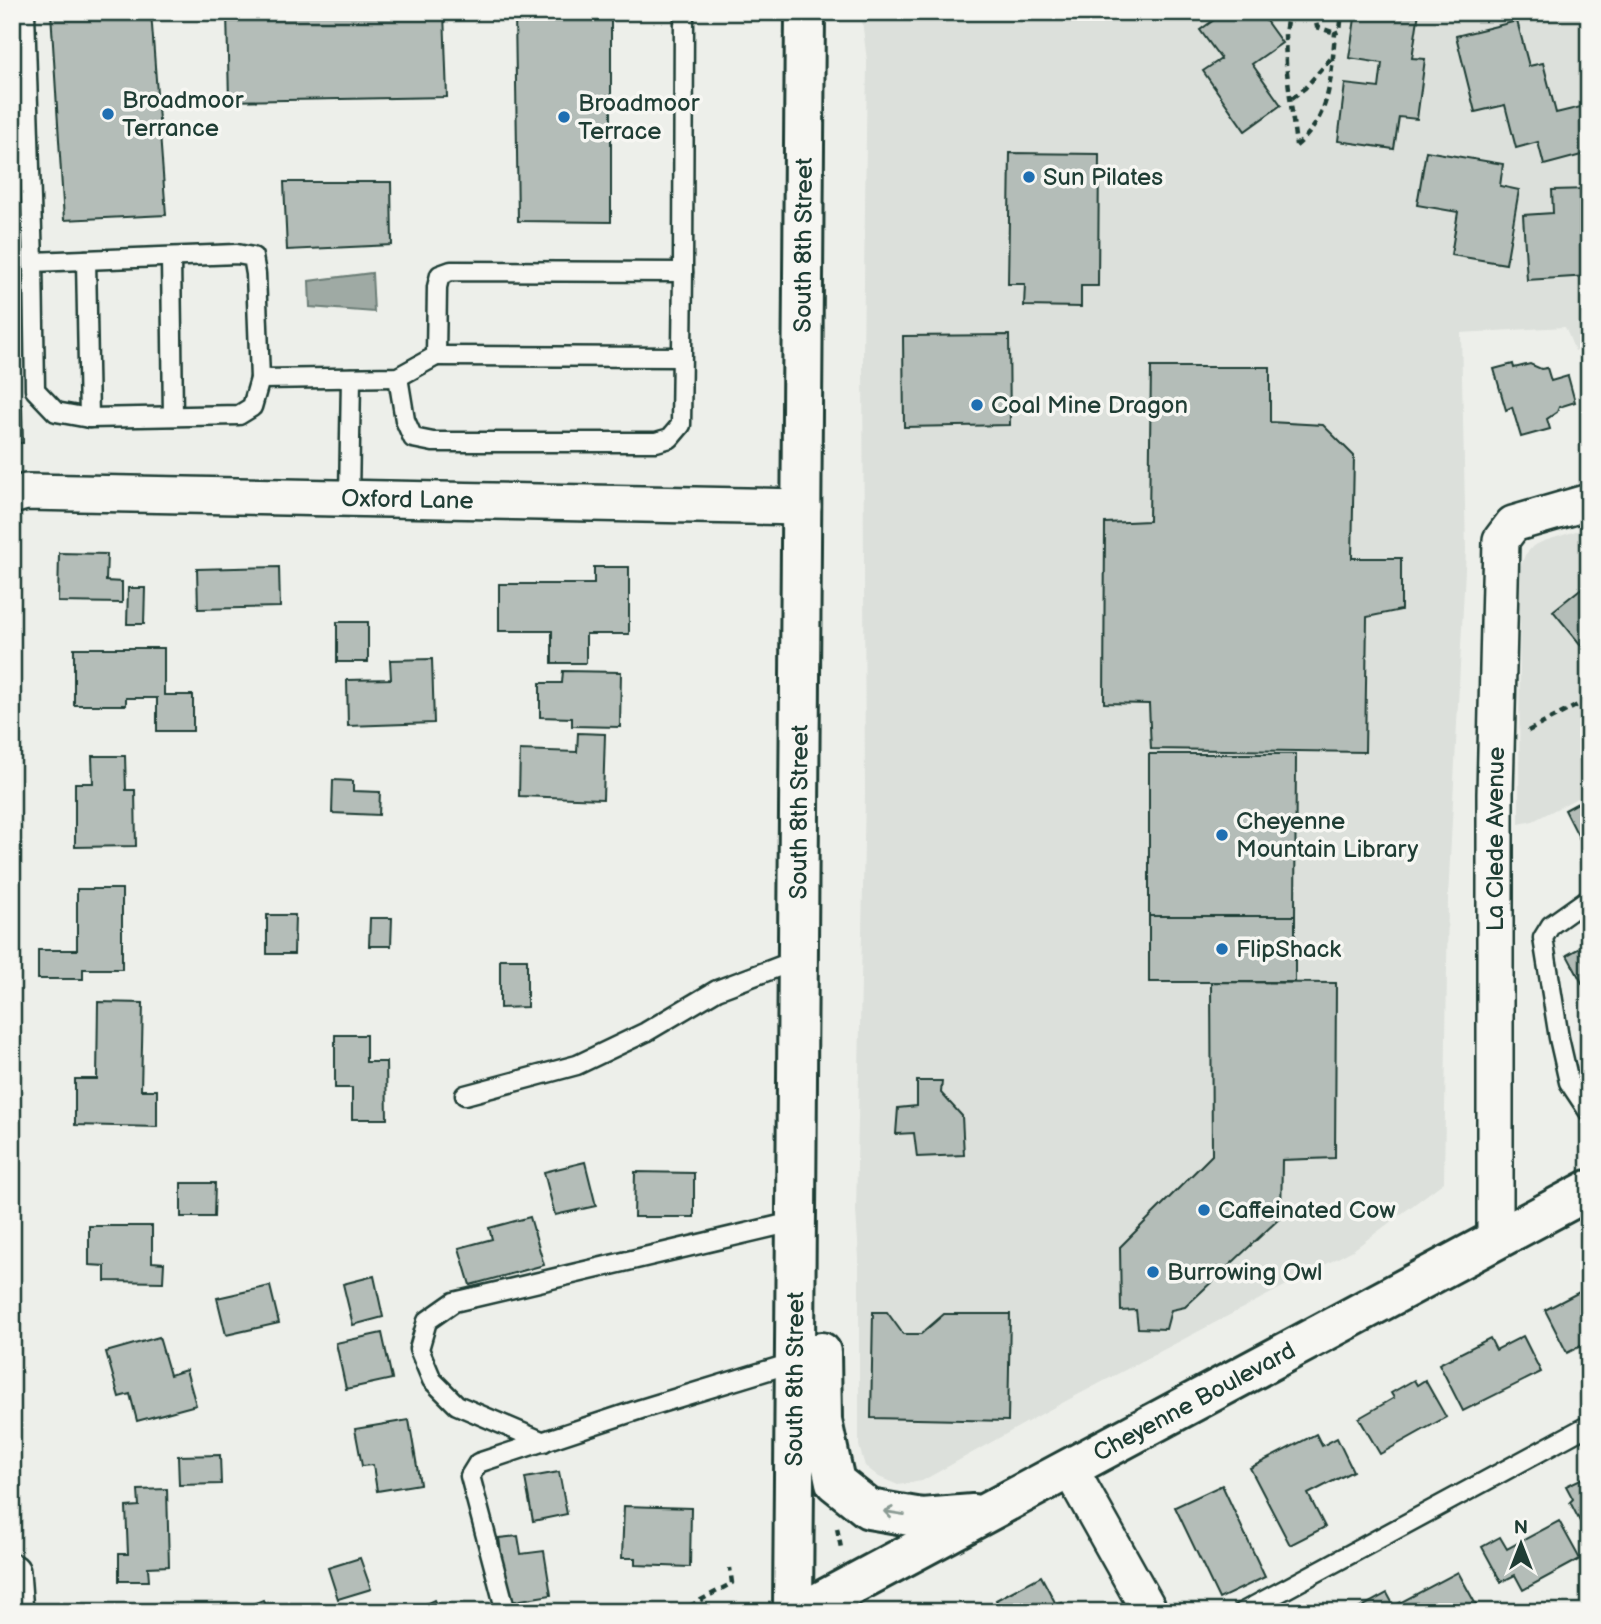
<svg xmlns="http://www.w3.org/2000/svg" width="1601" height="1624" viewBox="0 0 1601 1624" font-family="'Balsamiq Sans',sans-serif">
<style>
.built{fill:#dce0db}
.water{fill:#9faaa4;stroke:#6c7e77;stroke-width:2}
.building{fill:#b4bdb8;stroke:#1f3d34;stroke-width:2}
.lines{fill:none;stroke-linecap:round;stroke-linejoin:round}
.lane-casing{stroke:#1f3d34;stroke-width:23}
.street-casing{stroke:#1f3d34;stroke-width:40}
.secondary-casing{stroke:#1f3d34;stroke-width:44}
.path{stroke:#1f3d34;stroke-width:4.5;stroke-dasharray:7 5;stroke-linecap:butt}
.lane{stroke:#f6f6f2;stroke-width:18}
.street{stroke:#f6f6f2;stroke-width:35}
.secondary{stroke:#f6f6f2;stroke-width:38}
.oneway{stroke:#8a9a93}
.poi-dot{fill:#1f6fb2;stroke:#f6f6f2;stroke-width:2.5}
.labels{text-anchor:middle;stroke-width:7;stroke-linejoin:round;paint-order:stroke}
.poi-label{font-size:24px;fill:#1f3d34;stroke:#f6f6f2;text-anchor:start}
.street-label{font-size:24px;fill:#1f3d34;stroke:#f6f6f2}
</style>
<rect width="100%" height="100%" fill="#edefea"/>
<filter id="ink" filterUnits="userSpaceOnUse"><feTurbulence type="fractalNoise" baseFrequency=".0143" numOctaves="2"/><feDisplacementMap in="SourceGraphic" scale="14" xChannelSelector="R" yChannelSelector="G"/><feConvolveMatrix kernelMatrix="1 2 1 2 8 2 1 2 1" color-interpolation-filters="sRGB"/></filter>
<g filter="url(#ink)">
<g class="built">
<path d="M861,12H1589V343L1575,351L1565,327L1461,333L1466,550L1448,898L1444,1182L1353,1250L1047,1411L922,1481L898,1485L879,1477L865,1466L859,1446V1258L856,1211L865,794L863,356L867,61Z"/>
<path d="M1589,527V792L1533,821L1519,824L1520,568L1525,555L1533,546L1544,541Z"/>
</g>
<path class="water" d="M372,273L374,312L310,307L309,281Z"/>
<g class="building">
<path d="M51,12H151L166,215L64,220Z"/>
<path d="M227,12H444L447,97L229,101Z"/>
<path d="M515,12H611V222L518,221Z"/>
<path d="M1225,12H1273L1264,18L1282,43L1252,64L1281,105L1245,131L1203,71L1221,59L1200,30Z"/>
<path d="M1356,12H1419L1412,58L1425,59L1417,119L1399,117L1394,149L1338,141L1345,84L1379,88L1382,63L1349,58Z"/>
<path d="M1517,21L1529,66L1543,63L1556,113L1589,105V153L1544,165L1538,142L1516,148L1505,105L1475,112L1456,36Z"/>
<path d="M1426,151L1503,164L1500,186L1519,190L1506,264L1451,255L1458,212L1417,205Z"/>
<path d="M1010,153L1099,154L1098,286H1081V307L1024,306L1025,284H1008Z"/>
<path d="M284,182H391L392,245L287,250Z"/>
<path d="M1589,189V276L1527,280L1523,215L1553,213L1552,190Z"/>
<path d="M1009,335L1010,425L904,427L903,336Z"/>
<path d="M1513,364L1514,368L1530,364L1541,369L1547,368L1551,381L1568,376L1575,402L1559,407L1557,412L1547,419L1550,429L1521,437L1512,407L1506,410L1494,369Z"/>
<path d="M1151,367H1270V422L1323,425L1354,456L1352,558H1401V610L1367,617L1365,752L1151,749L1149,704L1104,703L1105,523L1149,521Z"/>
<path d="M22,405L23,443H12V406Z"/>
<path d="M59,553L107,554L106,581L122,582V603L58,602Z"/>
<path d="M279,567L280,607L198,609L197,569Z"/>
<path d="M594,567H629V634H586V663H552V631H499V584H594Z"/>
<path d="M1589,582V655L1553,611Z"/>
<path d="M128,588H145L144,624H127Z"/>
<rect x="337" y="622" width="31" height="40"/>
<path d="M74,648H164V695H193V731H157V698H126V705H74Z"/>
<path d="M432,659L434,723L348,726L347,680L391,679L390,660Z"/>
<path d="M563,671L621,672L620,727L572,726V718L540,717V683H562Z"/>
<path d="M578,733L605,734L603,799L519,796L520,750L577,752Z"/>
<path d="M1149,754H1296L1295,916H1149Z"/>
<path d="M92,756H125L126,790H135L136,846L75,847V783H93Z"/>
<path d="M333,780L353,781V791L380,792L379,815L332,813Z"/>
<path d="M1589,797V857L1565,810Z"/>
<path d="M77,889H122V969H83V979H38V950H77Z"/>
<path d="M267,915H295L294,954H267Z"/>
<rect x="1149" y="916" width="146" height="66"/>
<path d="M370,918H392L391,946H369Z"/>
<path d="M1589,943V996L1567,955Z"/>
<path d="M500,959H527V1007L500,1008Z"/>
<path d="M1211,982L1336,983L1335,1158L1282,1160L1281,1217L1185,1307L1171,1310L1166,1329L1138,1328L1136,1310L1121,1311L1120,1247L1212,1155Z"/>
<path d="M98,1002L143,1003L141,1090H157V1127L75,1125V1079H97Z"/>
<path d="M335,1035H366V1062H386L387,1119H352V1088H335Z"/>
<path d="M917,1081H942L941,1093L962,1116L964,1155L917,1157L914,1133L896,1134L898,1108L917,1106Z"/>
<path d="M585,1162L596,1206L555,1215L544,1172Z"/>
<path d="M635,1172L694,1173V1217H634Z"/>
<path d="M181,1183H215L214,1217H181Z"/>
<path d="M530,1217L544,1265L470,1285L459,1248L492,1239L489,1228Z"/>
<path d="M89,1226H152V1262L164,1263L163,1282L105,1281V1266L89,1265Z"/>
<path d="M374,1276L383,1317L353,1325L343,1284Z"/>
<path d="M270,1286L279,1323L226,1335L217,1298Z"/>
<path d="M1589,1287V1342L1567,1353L1545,1310Z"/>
<path d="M873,1312H887L903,1334H921L944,1314H1010L1008,1421L871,1418Z"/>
<path d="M382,1333L392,1379L346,1389L336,1343Z"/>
<path d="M1523,1336L1541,1372L1463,1411L1439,1364L1490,1338L1496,1350Z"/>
<path d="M159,1337L170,1375L186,1370L196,1405L137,1421L130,1394L119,1397L106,1352Z"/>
<path d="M1414,1380L1417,1385L1425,1380L1446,1417L1380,1454L1359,1418L1394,1398L1391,1393Z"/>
<path d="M409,1420L420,1484L377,1491L373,1465L362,1466L355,1429Z"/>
<path d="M1316,1434L1322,1446L1337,1438L1353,1471L1308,1494L1325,1527L1290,1545L1250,1468Z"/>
<path d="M220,1455L221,1484L179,1485L178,1456Z"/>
<path d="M559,1472L567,1514L533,1521L525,1478Z"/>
<path d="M1589,1475V1539L1570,1502L1573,1499L1566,1486Z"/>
<path d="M1222,1485L1265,1577L1219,1599L1175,1507Z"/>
<path d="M167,1489L169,1566L148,1567L149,1581H119V1554H128L126,1507L139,1506L138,1490Z"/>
<path d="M624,1506L691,1508L690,1567L635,1565V1558H622Z"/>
<path d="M1559,1521L1580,1559L1523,1590L1515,1575L1501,1582L1482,1547L1500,1537L1507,1549Z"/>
<path d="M518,1536L521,1554L544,1551L551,1595L508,1602L499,1538Z"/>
<path d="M360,1558L371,1589L338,1599L328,1568Z"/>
<path d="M1458,1572L1480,1612H1360L1358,1609L1387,1593L1394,1606Z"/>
<path d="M1041,1576L1057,1606L1062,1603L1067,1612H1002L996,1600Z"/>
<path d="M263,1600L268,1612H236L235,1611Z"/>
<path d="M434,1600L439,1612H408Z"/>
</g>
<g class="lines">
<g class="lane-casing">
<g id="lane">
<path d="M25,12L33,262L237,254L253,257L256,274L260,379L398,377L436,356L437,287L440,275L451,271L683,272L684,12"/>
<path d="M171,258L173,416"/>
<path d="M86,260L89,418"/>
<path d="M33,262L35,390L56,412L89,418L239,415L252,407L260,379"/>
<path d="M436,356L681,357"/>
<path d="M398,377L405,420L413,438L433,442H656L670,438L681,425L683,272"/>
<path d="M349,498L351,378"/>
<path d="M1589,898L1551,925L1543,938L1559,1038L1569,1082L1589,1112"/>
<path d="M465,1095L577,1065L646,1032L717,990L799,959"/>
<path d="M544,1442L457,1405L432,1380L419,1349L427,1321L454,1302L797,1221"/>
<path d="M506,1612L470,1476L478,1463L641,1409L795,1362"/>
<path d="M1243,1612L1589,1425"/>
</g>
</g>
<g class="street-casing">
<g id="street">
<path id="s1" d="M12,496L26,492L803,507"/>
<path id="s2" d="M1495,1238V794L1501,540L1513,524L1589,502"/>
<path d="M1070,1469L1150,1612"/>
<path d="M12,1572L15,1612"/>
</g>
</g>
<g class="secondary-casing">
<g id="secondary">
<path d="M821,1352L822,1421L835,1482L869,1509L922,1518L973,1514"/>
<path id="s3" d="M793,1612L805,12"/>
<path id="s4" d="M801,1612L1589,1190"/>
</g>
</g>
<g class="path">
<path d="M1291,12L1288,14L1285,34L1286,64L1296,145"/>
<path d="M1314,12L1317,27L1335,33"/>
<path d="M1292,98L1305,88L1333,56"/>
<path d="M1296,146C1332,116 1331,76 1335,33L1340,31L1342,12"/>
<path d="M1528,731L1589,699"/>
<path d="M837,1528L841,1548"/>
<path d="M679,1612L732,1583L730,1568"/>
</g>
<use href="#lane" class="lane"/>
<use href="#street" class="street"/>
<use href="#secondary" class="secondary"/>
</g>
<defs><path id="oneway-shaft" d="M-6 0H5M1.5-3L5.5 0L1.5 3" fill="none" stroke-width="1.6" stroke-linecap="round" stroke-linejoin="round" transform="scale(1.75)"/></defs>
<use class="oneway" href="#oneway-shaft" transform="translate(894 1513) rotate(-171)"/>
</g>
<g class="poi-dot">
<circle cx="108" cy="114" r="7"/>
<circle cx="564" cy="117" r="7"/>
<circle cx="1029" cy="177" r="7"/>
<circle cx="977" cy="405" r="7"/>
<circle cx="1222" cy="835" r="7"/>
<circle cx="1222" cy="949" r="7"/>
<circle cx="1204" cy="1210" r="7"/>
<circle cx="1153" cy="1272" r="7"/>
</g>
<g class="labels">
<g class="poi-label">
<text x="122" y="108">Broadmoor<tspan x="122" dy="28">Terrance</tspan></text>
<text x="578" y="111">Broadmoor<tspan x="578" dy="28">Terrace</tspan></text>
<text x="1043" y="185">Sun Pilates</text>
<text x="991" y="413">Coal Mine Dragon</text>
<text x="1236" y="829">Cheyenne<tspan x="1236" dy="28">Mountain Library</tspan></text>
<text x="1236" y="957">FlipShack</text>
<text x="1218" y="1218">Caffeinated Cow</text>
<text x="1167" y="1280">Burrowing Owl</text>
</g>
<g class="street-label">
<text dy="8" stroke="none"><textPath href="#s3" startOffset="1367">South 8th Street</textPath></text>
<text dy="8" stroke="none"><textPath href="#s1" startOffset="396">Oxford Lane</textPath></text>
<text dy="8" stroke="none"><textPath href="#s3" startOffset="800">South 8th Street</textPath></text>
<text dy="8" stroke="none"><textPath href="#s2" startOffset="399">La Clede Avenue</textPath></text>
<text dy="8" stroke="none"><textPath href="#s3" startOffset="233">South 8th Street</textPath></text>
<text dy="8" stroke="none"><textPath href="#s4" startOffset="446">Cheyenne Boulevard</textPath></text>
</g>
</g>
<rect width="1601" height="1624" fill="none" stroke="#f6f6f2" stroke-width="42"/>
<rect x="21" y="21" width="1559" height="1582" fill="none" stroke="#1f3d34" stroke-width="2.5" filter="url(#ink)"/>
<g transform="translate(1521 1544)" stroke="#f6f6f2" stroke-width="5" paint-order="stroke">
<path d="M0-5L12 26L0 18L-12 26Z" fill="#1f3d34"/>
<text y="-10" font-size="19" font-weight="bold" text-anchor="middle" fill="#1f3d34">N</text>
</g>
</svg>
